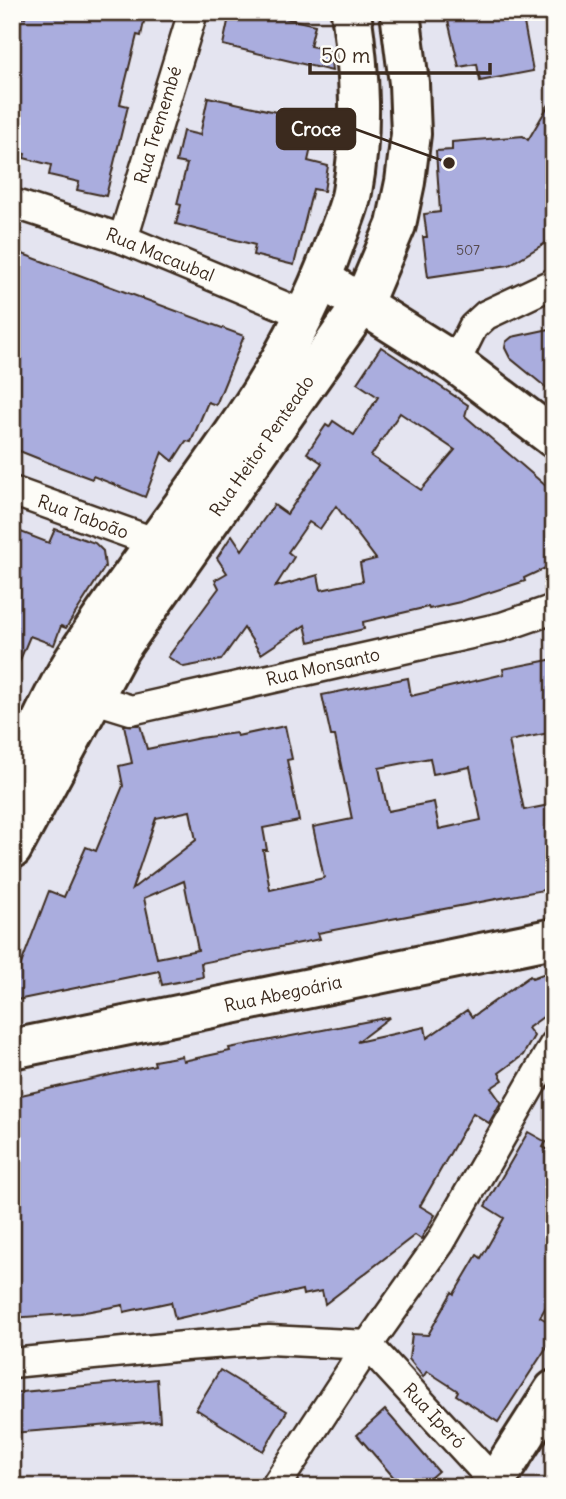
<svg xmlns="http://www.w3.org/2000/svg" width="566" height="1499" viewBox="0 0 566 1499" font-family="Delius,sans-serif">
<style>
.building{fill:#aaadde;stroke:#3b2a1e;stroke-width:2;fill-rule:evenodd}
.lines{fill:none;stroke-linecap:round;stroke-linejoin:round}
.street-casing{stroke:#3b2a1e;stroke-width:33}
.secondary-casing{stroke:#3b2a1e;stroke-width:44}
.primary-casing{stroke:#3b2a1e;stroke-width:44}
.street{stroke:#fdfcf7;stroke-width:28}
.secondary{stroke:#fdfcf7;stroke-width:38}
.primary{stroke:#fdfcf7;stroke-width:38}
.labels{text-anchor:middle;stroke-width:6;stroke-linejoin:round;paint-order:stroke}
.number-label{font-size:14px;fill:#574b4e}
.street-label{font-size:18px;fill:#3b2a1e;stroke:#fdfcf7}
.leader{fill:none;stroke:#3b2a1e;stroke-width:2.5}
.callout-dot{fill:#3b2a1e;stroke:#fdfcf7;stroke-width:2.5}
.callout{fill:#3b2a1e;stroke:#3b2a1e;stroke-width:2.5}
.callout-label{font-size:19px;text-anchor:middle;font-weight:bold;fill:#fff}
</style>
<rect width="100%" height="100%" fill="#e4e4f0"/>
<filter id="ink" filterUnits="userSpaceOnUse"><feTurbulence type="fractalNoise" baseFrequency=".0143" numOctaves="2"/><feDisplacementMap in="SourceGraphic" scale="14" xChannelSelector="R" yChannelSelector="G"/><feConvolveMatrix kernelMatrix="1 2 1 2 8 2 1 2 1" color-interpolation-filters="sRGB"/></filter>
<g filter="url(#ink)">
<g class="building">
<path d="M26,12H146L141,36L137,35L120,104L128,106L106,196L77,190L79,182L49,175L51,165L24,158L25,154L12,151V15L25,18Z"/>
<path d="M230,12H259L315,25L310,46L330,50L332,71L223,45Z"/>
<path d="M446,12H522L533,71L480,81L477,64L459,67Z"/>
<path d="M554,96V238L509,265L428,277L423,237H427L424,214L440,212L436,151L452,150V142L523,136L528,140Z"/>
<path d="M208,97L317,121L308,161L328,166L324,191L313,189L294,265L253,255L255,245L176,224L181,205L177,204L187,164L176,162L183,131L200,135Z"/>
<path d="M12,250L244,336L216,405L208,402L191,442L186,441L173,461L162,452L145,497L93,476L92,479L57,466L12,448Z"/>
<path d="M554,328V394L510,358L505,348L506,342L512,337Z"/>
<path d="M381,347L468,405L465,416L554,493V564L524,578L525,581L460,602L429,609L428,607L363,622L364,629L309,642L305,625L261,654L244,628L221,660L184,667L168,657L219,588L215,580L227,573L217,558L232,535L242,550L274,505L287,514L322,463L307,453L326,425L329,427L333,421L354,435L378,397L357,383ZM400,413L455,450L421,490L371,456ZM336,506L376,559L360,563L363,581L321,590L318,575L275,587L294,557L288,552L309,522L320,529Z"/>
<path d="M55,529L95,543L103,551L105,567L66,628L61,626L54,645L30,636L12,679V541L16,530L49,543Z"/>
<path d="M554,659V732L509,741L524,810L554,804V888L318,933L320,939L201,963L203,977L162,985L159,971L12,1001V988L49,891L64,897L86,847L96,851L123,786L119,766L132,763L124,725H140L147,749L200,738L236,733L237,736L285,726L292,759L287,760L299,821L263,828L267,850H263L270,890L324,878L313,827L352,819L335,736H331L322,695L408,678L411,696L504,674L503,669ZM430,758L433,774L470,767L481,820L439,829L434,802L388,811L379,768ZM190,811L196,840L132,889L156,818ZM184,881L198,950L157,958L144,898Z"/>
<path d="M554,970V1009L528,1028L534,1036L523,1055L499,1073L503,1080L491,1088L501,1102L489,1123L473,1113L420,1206L435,1215L421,1239L415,1235L325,1304L322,1291L303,1295L302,1290L175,1319L171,1302L124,1312L123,1305L80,1313L12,1318V1097L155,1065L154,1061L182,1056L183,1061L230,1051L229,1048L390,1017L357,1042L425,1027L427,1038L467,1010L472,1017L530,976L532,978Z"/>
<path d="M528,1132L546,1142L543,1147L554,1153V1293L540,1317L554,1325V1336L498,1422L456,1395L458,1391L427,1371L423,1377L409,1359L412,1334L428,1335L452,1292L454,1294L477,1255L481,1258L504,1218L485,1206Z"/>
<path d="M220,1370L287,1411L263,1451L196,1409Z"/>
<path d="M157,1379L160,1421L12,1433V1393Z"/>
<path d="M385,1410L438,1471L420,1487H402L357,1435Z"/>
</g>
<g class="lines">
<g class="street-casing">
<g id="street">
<path d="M12,203L123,239L305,315"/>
<path d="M123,239L193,12"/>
<path d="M455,363L473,327L486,315L554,283"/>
<path d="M12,491L154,542"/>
<path d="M92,698L131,710L502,627L554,609"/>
<path d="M368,1345L499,1487"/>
<path d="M12,1363L185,1346L269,1340L368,1345"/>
<path d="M275,1487L368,1345L440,1243L554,1045"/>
</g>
</g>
<g class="secondary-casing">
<g id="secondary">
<path d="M322,279L455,363L554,438"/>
<path d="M12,1049L554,938"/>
<path d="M492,1487L554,1390"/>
</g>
</g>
<g class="primary-casing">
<g id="primary">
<path d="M12,783C32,743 51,696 74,660C161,523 282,397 335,242C341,226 349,209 352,192C363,131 360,73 351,12"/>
<path d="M12,849L120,648L363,303L396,225L405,182L411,134L409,83L400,12"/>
</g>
</g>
<use href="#street" class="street"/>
<use href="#secondary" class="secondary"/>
<use href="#primary" class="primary"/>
</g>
</g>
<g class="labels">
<g class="number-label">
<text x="468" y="255">507</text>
</g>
<g class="street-label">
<text transform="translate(158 125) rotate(-73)" y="6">Rua Tremembé</text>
<text transform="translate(160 255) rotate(22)" y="6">Rua Macaubal</text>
<text transform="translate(262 446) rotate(-55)" y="6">Rua Heitor Penteado</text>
<text transform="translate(83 517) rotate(20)" y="6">Rua Taboão</text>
<text transform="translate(323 667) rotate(-13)" y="6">Rua Monsanto</text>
<text transform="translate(283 994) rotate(-12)" y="6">Rua Abegoária</text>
<text transform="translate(434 1416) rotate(47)" y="6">Rua Iperó</text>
</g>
</g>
<path class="leader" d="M449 163L355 129"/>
<circle class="callout-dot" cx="449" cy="163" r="7"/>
<rect class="callout" x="277" y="109" width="78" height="40" rx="7"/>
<g class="callout-label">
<text x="316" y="136">Croce</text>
</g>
<rect width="566" height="1499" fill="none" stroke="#fdfcf7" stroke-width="42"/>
<rect x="21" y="21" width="524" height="1457" fill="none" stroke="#3b2a1e" stroke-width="2.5" filter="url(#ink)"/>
<path d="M310 63v10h180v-10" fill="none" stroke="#3b2a1e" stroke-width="3.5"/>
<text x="321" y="63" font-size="21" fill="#3b2a1e" stroke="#fdfcf7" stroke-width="5" paint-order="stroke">50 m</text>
</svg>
